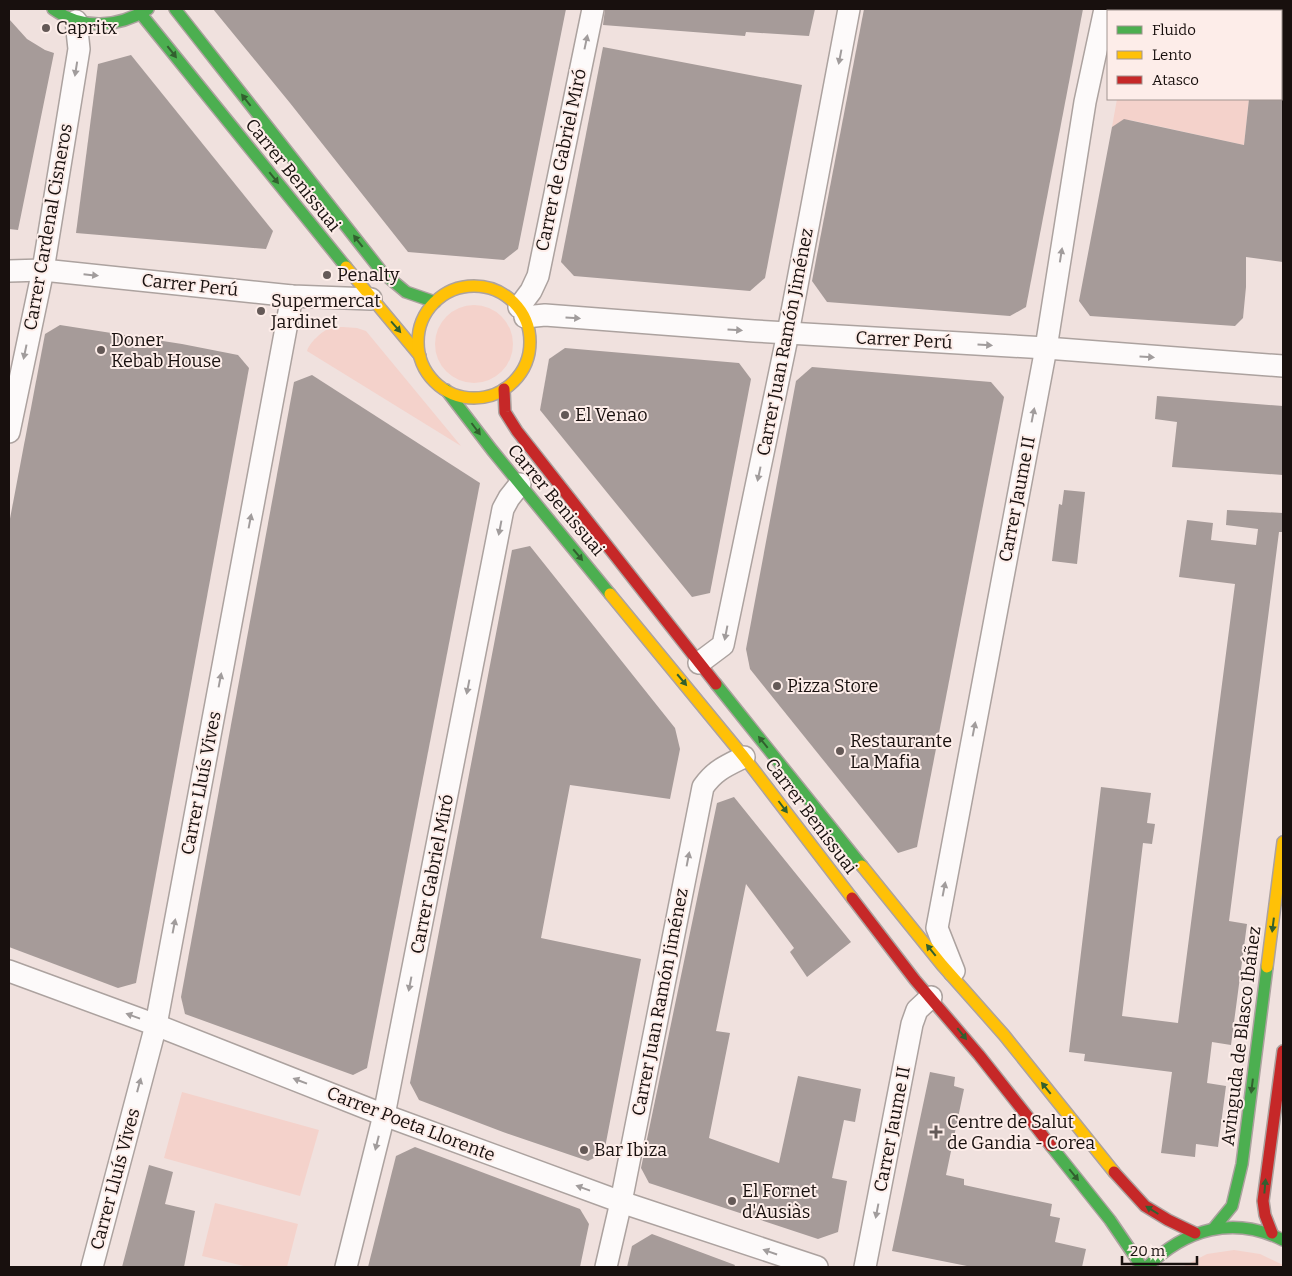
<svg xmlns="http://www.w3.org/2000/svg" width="1292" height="1276" viewBox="0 0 1292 1276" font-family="Bitter,serif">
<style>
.green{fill:#f4d2cb}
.building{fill:#a69b99}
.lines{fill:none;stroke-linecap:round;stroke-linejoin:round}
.street-casing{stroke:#aca29f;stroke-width:24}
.fast-casing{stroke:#aca29f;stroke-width:14}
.slow-casing{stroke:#aca29f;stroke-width:14}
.jam-casing{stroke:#aca29f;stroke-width:14}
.street{stroke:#fdfafa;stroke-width:21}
.fast{stroke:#4caf50;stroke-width:11}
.slow{stroke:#ffc107;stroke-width:11}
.jam{stroke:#c62828;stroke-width:11}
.oneway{fill:#a19c9c}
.oneway2{fill:#32602f}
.poi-dot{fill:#645957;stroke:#fdede9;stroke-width:2}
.labels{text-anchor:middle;stroke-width:4;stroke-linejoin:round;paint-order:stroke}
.poi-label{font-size:18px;fill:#18100e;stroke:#fdede9;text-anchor:start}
.street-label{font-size:18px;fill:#18100e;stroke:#fdede9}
</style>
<rect width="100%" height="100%" fill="#f0e1de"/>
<g class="green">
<path d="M1136,9H1259L1258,11H1135Z"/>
<path d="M1117,99H1249L1244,145L1130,120L1112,127Z"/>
<circle cx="474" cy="344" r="39"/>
<path d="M343,327L357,328L366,331L461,446L307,351C309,343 322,331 330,328C334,327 339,327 343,327Z"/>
<path d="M182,1092L319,1130L300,1196L164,1158Z"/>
<path d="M215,1203L298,1224L287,1267H248L202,1256Z"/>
<path d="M1234,1250L1260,1254L1283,1265V1267H1182L1207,1254Z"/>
</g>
<g class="building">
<path d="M213,9H566L518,249L504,260L408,252L290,103Z"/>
<path d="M605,9H815L809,36L746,32L745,36L603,25Z"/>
<path d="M864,9H1083L1026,307L1010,316L827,302L812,281Z"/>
<path d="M9,19L27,39L45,50L54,53L18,230L9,229Z"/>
<path d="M603,47L802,85L765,278L750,291L574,276L561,262Z"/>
<path d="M131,55L273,231L266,249L76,233L98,64Z"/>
<path d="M1249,99H1283V262L1246,257V287L1243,318L1235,326L1090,316L1079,301L1112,127L1124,119L1244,145Z"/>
<path d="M60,325L182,344L238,355L249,368L136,983L118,988L9,947V524L45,334Z"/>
<path d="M565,348L739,363L751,379L710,593L692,597L540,410L549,359Z"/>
<path d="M812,367L991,382L1004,397L917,847L898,853L750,669L746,649L796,381Z"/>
<path d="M312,375L480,483L367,1068L353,1075L185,1014L181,997L294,382Z"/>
<path d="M1157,396L1283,406V475L1172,467L1177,422L1155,419Z"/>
<path d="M1064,490L1085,492L1077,564L1052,561L1059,504L1062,505Z"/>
<path d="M1227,510L1283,513V532H1279L1229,921L1247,924L1231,1045L1212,1042L1207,1083L1226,1086L1218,1147L1196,1144L1195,1157L1161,1153L1172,1072L1084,1061L1085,1054L1069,1052L1101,787L1151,793L1147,823L1155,824L1152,844L1143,843L1122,1016L1178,1023L1235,584L1179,577L1187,520L1213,523L1211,540L1256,545L1258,529L1226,525Z"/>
<path d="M530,546L675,728L680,749L670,799L570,785L541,938L641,959L604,1153L588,1161L503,1132L419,1100L410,1083L512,550Z"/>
<path d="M734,797L851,942L807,977L790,952L794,948L746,884L716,1031L730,1033L709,1138L779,1163L798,1076L861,1089L855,1122L844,1120L832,1178L847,1181L838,1232L818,1239L649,1183L641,1168L717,803Z"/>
<path d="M930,1072L955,1077L954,1086L964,1089L946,1175L964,1179V1185L1052,1204L1050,1216L1060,1218L1055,1242L1086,1249L1082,1267H972L892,1251Z"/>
<path d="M415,1147L580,1209L589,1224L580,1267H368L396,1156Z"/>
<path d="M149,1165L173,1172L165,1204L195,1211L184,1267H122Z"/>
<path d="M652,1234L735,1265L734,1267H627L632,1246Z"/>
</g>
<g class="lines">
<g class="street-casing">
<g id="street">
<path d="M9,271L43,270L292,296L371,299"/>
<path d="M519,307L531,291L538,276L593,9"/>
<path d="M525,317L545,315L754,331L1046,348L1283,366"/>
<path d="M9,432L43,270L79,49L76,21"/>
<path d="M699,663L723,645L788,333L849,9"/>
<path d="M9,971L156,1025L384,1115L621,1202L817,1267"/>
<path d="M954,971L937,928L1046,348L1085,102L1105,9"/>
<path d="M92,1267L156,1025L292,296"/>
<path d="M346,1267L384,1115L503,509L509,498L520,484"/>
<path d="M606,1267L621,1202L703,787C715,770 726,766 744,757"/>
<path d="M865,1267L912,1024L917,1010L931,997"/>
</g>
</g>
<g class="fast-casing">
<g id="fast">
<path d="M53,9C83,30 117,28 148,9"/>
<path d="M175,9L382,272L406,292L435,302"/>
<path d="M141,14L346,267"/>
<path d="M446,390L492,450L610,594"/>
<path d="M716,684L862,866"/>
<path d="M1051,1146L1110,1220L1142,1267"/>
<path d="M1214,1228L1232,1206L1242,1164L1267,967"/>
<path d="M1147,1267C1185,1229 1233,1215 1283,1240"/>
</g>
</g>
<g class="slow-casing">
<g id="slow">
<path d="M346,267L420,356"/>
<circle cx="474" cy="342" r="56"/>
<path d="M610,594L744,757L852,898"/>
<path d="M862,866L942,965L1004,1035L1114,1172"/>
<path d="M1267,967L1283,842"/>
</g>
</g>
<g class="jam-casing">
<g id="jam">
<path d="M504,389L505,412L517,431L716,684"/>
<path d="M852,898L915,980L979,1055L1051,1146"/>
<path d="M1114,1172L1145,1206L1168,1220L1195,1233"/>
<path d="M1272,1233L1265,1215L1263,1201L1283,1051"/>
</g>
</g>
<use href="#street" class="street"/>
<use href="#fast" class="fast"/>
<use href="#slow" class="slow"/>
<use href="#jam" class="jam"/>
</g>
<defs><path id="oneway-solid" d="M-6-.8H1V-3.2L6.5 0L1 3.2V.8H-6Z" transform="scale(1.25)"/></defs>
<g class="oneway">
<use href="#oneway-solid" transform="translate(586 42) rotate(-78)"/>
<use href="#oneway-solid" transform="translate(840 57) rotate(101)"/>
<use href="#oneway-solid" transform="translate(76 69) rotate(99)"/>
<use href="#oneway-solid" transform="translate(1061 255) rotate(-81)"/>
<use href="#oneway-solid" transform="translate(91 275) rotate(6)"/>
<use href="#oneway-solid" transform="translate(573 318) rotate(4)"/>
<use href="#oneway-solid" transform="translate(735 330) rotate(4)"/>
<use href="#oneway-solid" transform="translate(985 345) rotate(3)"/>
<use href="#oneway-solid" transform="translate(25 352) rotate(102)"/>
<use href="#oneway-solid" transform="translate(1147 357) rotate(4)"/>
<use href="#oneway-solid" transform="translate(1033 415) rotate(-79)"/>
<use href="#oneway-solid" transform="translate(759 474) rotate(102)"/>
<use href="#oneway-solid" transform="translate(250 521) rotate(-79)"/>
<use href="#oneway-solid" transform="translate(500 528) rotate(101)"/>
<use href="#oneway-solid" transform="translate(726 633) rotate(101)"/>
<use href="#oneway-solid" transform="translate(220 680) rotate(-79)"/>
<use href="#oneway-solid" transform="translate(468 687) rotate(101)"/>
<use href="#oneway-solid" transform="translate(974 729) rotate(-79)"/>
<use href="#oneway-solid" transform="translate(688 859) rotate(-79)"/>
<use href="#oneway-solid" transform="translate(944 889) rotate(-79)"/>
<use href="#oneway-solid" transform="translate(174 926) rotate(-79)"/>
<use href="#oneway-solid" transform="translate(410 984) rotate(101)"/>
<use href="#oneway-solid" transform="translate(133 1016) rotate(-160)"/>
<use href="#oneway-solid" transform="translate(300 1081) rotate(-159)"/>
<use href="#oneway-solid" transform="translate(139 1085) rotate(-75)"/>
<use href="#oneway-solid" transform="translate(377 1143) rotate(104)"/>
<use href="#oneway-solid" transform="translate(583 1188) rotate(-160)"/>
<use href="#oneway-solid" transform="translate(877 1211) rotate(101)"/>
<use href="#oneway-solid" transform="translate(770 1252) rotate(-161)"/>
</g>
<g class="oneway2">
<use href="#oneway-solid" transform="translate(172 52) rotate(52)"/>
<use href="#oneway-solid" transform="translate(246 100) rotate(-128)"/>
<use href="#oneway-solid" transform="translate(274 178) rotate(51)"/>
<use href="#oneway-solid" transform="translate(358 241) rotate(-128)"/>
<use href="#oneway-solid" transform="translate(396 327) rotate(49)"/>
<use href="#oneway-solid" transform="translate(476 429) rotate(53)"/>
<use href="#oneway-solid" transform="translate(578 555) rotate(50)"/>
<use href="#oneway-solid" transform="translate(682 680) rotate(50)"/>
<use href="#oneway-solid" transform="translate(763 742) rotate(-129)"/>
<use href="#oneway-solid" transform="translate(783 807) rotate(53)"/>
<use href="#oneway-solid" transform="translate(1273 925) rotate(97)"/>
<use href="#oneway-solid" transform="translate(931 950) rotate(-129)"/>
<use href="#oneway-solid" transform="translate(962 1034) rotate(51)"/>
<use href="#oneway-solid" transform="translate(1252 1086) rotate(97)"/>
<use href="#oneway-solid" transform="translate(1046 1088) rotate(-129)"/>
<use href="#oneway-solid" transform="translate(1074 1175) rotate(51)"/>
<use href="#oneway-solid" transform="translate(1265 1186) rotate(-85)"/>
<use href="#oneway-solid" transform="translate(1152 1210) rotate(-148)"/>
</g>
<g class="poi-dot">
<circle cx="46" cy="28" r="5"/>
<circle cx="327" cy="275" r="5"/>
<circle cx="261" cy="311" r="5"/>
<circle cx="101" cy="350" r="5"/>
<circle cx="565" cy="415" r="5"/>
<circle cx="777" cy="686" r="5"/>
<circle cx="840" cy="751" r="5"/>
<path d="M933.5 1124.5h5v5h5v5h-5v5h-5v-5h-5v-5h5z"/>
<circle cx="584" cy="1150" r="5"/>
<circle cx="732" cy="1201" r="5"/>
</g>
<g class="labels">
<g class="poi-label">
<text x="56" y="34">Capritx</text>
<text x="337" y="281">Penalty</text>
<text x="271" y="307">Supermercat<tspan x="271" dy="21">Jardinet</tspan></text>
<text x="111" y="346">Doner<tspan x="111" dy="21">Kebab House</tspan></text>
<text x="575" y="421">El Venao</text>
<text x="787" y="692">Pizza Store</text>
<text x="850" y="747">Restaurante<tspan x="850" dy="21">La Mafia</tspan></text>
<text x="947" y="1128">Centre de Salut<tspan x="947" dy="21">de Gandia - Corea</tspan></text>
<text x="594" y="1156">Bar Ibiza</text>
<text x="742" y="1197">El Fornet<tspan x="742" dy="21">d'Ausiàs</tspan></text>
</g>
<g class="street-label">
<text transform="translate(561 160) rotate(-78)" y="6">Carrer de Gabriel Miró</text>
<text transform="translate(293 175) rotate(51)" y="6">Carrer Benissuai</text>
<text transform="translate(48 227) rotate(-80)" y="6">Carrer Cardenal Cisneros</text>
<text transform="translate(190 285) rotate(6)" y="6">Carrer Perú</text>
<text transform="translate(904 340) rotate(3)" y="6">Carrer Perú</text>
<text transform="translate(785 342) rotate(-79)" y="6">Carrer Juan Ramón Jiménez</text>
<text transform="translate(1017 499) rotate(-79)" y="6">Carrer Jaume II</text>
<text transform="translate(556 500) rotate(50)" y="6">Carrer Benissuai</text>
<text transform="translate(201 783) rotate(-79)" y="6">Carrer Lluís Vives</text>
<text transform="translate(811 816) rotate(53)" y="6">Carrer Benissuai</text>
<text transform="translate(432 874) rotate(-79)" y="6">Carrer Gabriel Miró</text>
<text transform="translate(660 1002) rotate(-79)" y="6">Carrer Juan Ramón Jiménez</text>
<text transform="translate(1241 1036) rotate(-83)" y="6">Avinguda de Blasco Ibáñez</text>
<text transform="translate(411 1124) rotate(21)" y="6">Carrer Poeta Llorente</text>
<text transform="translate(892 1129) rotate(-79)" y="6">Carrer Jaume II</text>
<text transform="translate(115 1179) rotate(-75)" y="6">Carrer Lluís Vives</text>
</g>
</g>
<rect width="1292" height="1276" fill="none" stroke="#18100e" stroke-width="20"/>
<rect x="1107" y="10" width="175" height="90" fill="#fdede9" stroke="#a19591"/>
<rect x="1117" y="26" width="25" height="8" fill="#4caf50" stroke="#a19591"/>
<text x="1152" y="35" font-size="15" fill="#18100e">Fluido</text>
<rect x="1117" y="51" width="25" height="8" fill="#ffc107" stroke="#a19591"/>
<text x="1152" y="60" font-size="15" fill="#18100e">Lento</text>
<rect x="1117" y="76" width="25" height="8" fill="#c62828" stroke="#a19591"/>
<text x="1152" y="85" font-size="15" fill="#18100e">Atasco</text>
<path d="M1122 1256v8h75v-8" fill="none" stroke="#18100e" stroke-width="2.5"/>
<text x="1130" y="1256" font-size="15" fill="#18100e" stroke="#fdede9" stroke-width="4" paint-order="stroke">20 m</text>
</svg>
